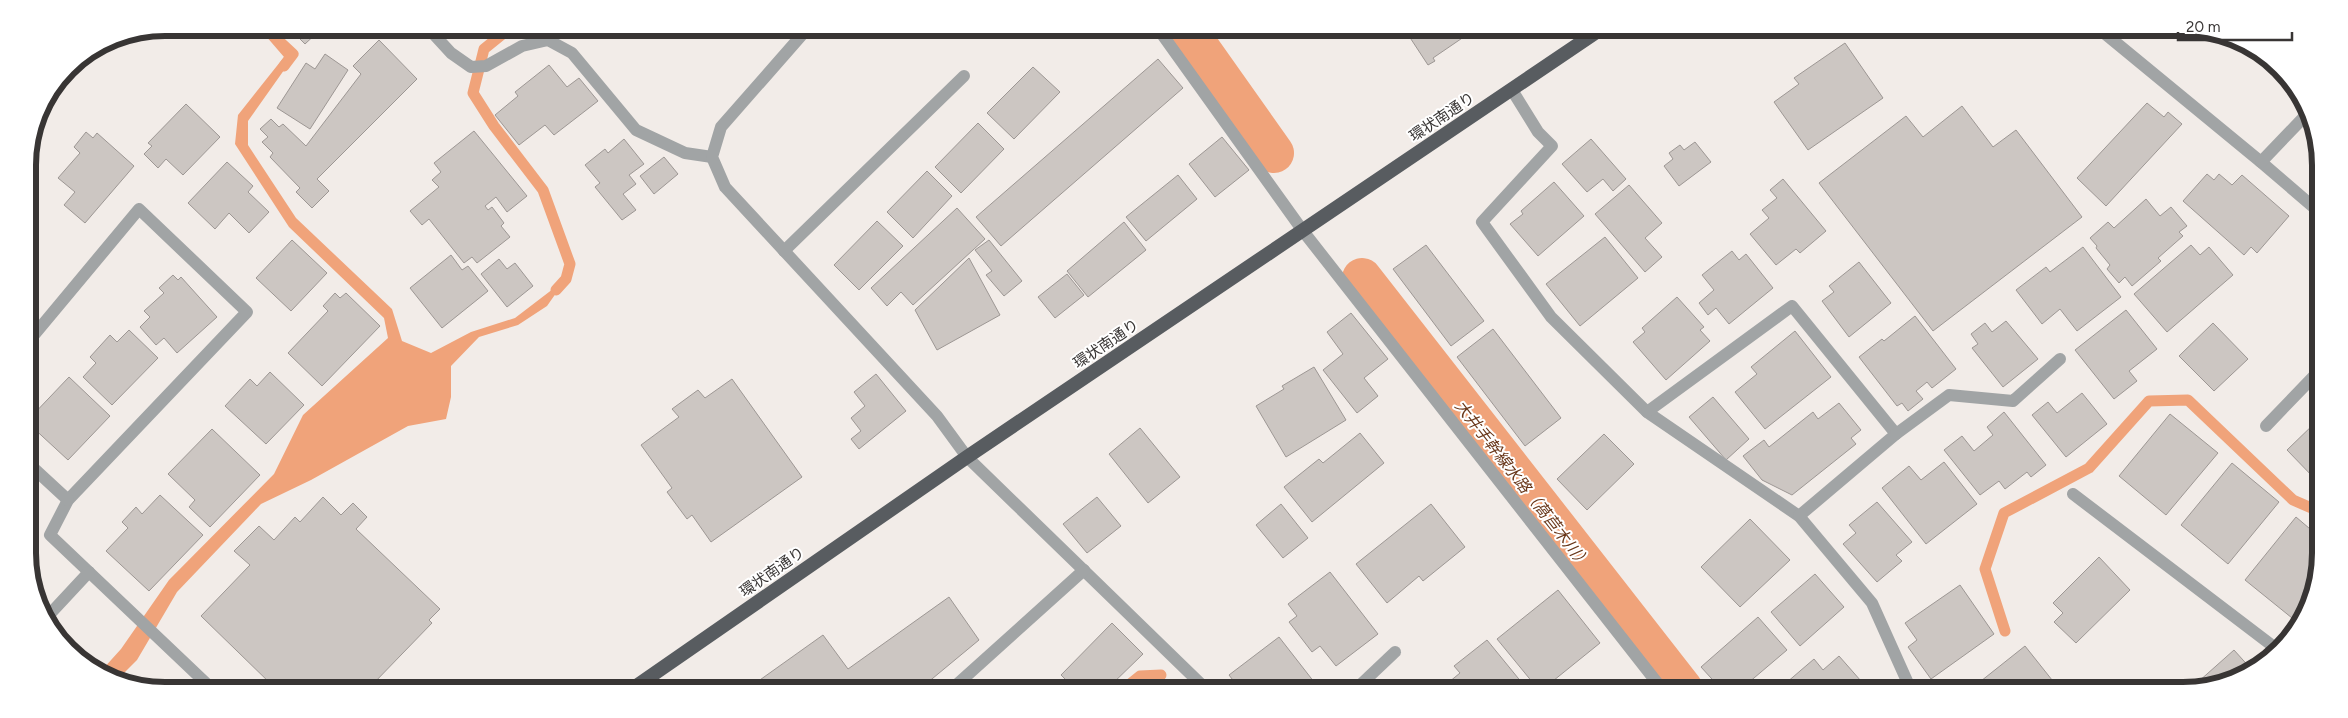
<svg xmlns="http://www.w3.org/2000/svg" width="2348" height="718" viewBox="0 0 2348 718" font-family="Figtree,'Noto Sans JP',sans-serif">
<style>
.water{fill:#f0a37a}
.lines{fill:none;stroke-linecap:round;stroke-linejoin:round}
.stream{stroke:#f0a37a;stroke-width:11}
.canal{stroke:#f0a37a;stroke-width:40}
.building{fill:#ccc6c2;stroke:#9d9794}
.minor{stroke:#a1a4a5;stroke-width:12}
.trunk{stroke:#585c60;stroke-width:14}
.labels{text-anchor:middle;stroke-width:4;stroke-linejoin:round;paint-order:stroke}
.street-label{font-size:15px;fill:#383534;stroke:#fff}
.water-label{font-size:16px;font-style:italic;fill:#69371a;stroke:#fff}
.rim{fill:none;stroke:#383534;stroke-width:6}
</style>
<rect width="100%" height="100%" fill="#f2ece8"/>
<path class="water" d="M259,28H271L294,56L248,121V145L296,218L392,309L402,341L431,353L471,332L515,318L566,279L547,306L518,325L479,337L451,366V397L446,419L408,426L311,480L261,504L177,592L137,660L118,679L102,670L121,649L169,580L274,474L303,415L388,338L384,318L289,227L235,144L238,115L284,57Z"/>
<g class="lines">
<g class="stream">
<path d="M265,28L293,54L284,66"/>
<path d="M510,28L484,49L473,93L494,126L543,190L570,264L566,279L556,290"/>
<path d="M2005,631L1985,569L2004,513L2089,468L2149,401L2188,400L2293,500L2316,510"/>
<path d="M1125,688L1140,676L1161,675"/>
</g>
<g class="canal">
<path d="M1187,30L1274,153"/>
<path d="M1362,278L1683,689"/>
</g>
</g>
<g class="building">
<path d="M289,28H331L324,35L320,30L305,44Z"/>
<path d="M1405,30H1474L1433,58L1435,61L1428,65Z"/>
<path d="M379,40L417,79L317,179L329,191L312,208L296,192L300,188L270,157L273,153L262,142L268,137L260,129L271,119L279,127L283,124L306,146L361,74L353,66Z"/>
<path d="M1845,43L1883,98L1808,150L1774,102L1799,84L1794,78Z"/>
<path d="M325,54L348,70L310,129L277,108L306,63L315,69Z"/>
<path d="M1158,59L1183,88L1001,246L976,217Z"/>
<path d="M549,65L567,87L579,78L598,101L554,135L545,125L519,145L495,115L518,96L515,92Z"/>
<path d="M1033,67L1060,92L1014,139L987,113Z"/>
<path d="M2147,103L2164,117L2168,112L2182,124L2106,206L2077,178Z"/>
<path d="M186,104L220,137L183,175L166,159L158,168L144,154L152,146L148,143Z"/>
<path d="M1962,106L1993,147L2016,130L2082,217L1933,331L1819,183L1906,116L1923,137Z"/>
<path d="M978,123L1004,149L961,193L935,167Z"/>
<path d="M474,131L527,196L507,212L496,197L485,206L488,210L492,207L504,223L501,226L510,237L477,263L472,257L464,263L429,219L422,225L410,211L439,187L432,180L441,172L434,163Z"/>
<path d="M86,132L93,138L97,133L134,166L85,223L64,205L75,192L58,178L80,153L74,147Z"/>
<path d="M1222,137L1249,170L1215,197L1189,164Z"/>
<path d="M624,139L644,164L629,175L636,184L623,194L636,210L622,220L595,187L600,183L585,165L605,149L608,153Z"/>
<path d="M1591,139L1626,179L1613,191L1603,179L1587,192L1562,164Z"/>
<path d="M1695,142L1711,162L1679,186L1664,166L1673,159L1669,153L1680,145L1684,150Z"/>
<path d="M664,157L678,174L654,194L640,176Z"/>
<path d="M227,162L253,186L248,192L269,212L249,233L229,213L215,229L188,203Z"/>
<path d="M927,171L952,196L913,238L887,212Z"/>
<path d="M2207,174L2214,180L2219,174L2232,185L2242,175L2289,216L2257,253L2251,247L2244,255L2183,201Z"/>
<path d="M1178,175L1197,199L1146,241L1126,217Z"/>
<path d="M1783,179L1826,231L1800,253L1796,249L1776,265L1750,234L1769,218L1762,210L1777,198L1770,190Z"/>
<path d="M1554,182L1584,216L1538,256L1510,224L1523,214L1521,211Z"/>
<path d="M1629,185L1662,223L1645,238L1662,257L1645,272L1595,214Z"/>
<path d="M2146,199L2160,216L2171,207L2187,226L2179,232L2183,236L2158,258L2161,261L2132,286L2125,277L2119,283L2107,269L2110,265L2096,248L2097,246L2090,238L2108,222L2114,228Z"/>
<path d="M957,208L985,239L913,305L901,292L887,306L871,288Z"/>
<path d="M877,221L903,246L859,290L834,265Z"/>
<path d="M1124,222L1146,250L1088,297L1067,271Z"/>
<path d="M1605,237L1638,278L1580,326L1546,284Z"/>
<path d="M292,240L327,273L291,311L256,278Z"/>
<path d="M989,240L1022,281L1004,296L986,275L992,271L975,250Z"/>
<path d="M1426,245L1484,321L1451,346L1393,269Z"/>
<path d="M2191,245L2200,255L2209,247L2233,275L2167,332L2134,294Z"/>
<path d="M2083,247L2121,297L2077,331L2060,309L2042,324L2016,290L2046,267L2050,272Z"/>
<path d="M1732,251L1739,260L1746,254L1773,288L1729,324L1716,308L1708,315L1699,303L1714,290L1702,275Z"/>
<path d="M451,255L462,270L468,266L488,291L442,328L410,288Z"/>
<path d="M969,258L1000,315L937,350L915,310Z"/>
<path d="M499,259L507,269L515,263L533,286L507,307L481,274Z"/>
<path d="M1859,262L1891,303L1849,337L1822,301L1834,292L1829,286Z"/>
<path d="M1067,274L1084,295L1055,318L1038,297Z"/>
<path d="M173,275L178,280L181,277L217,317L177,353L164,338L156,345L140,327L150,317L144,311L164,293L159,288Z"/>
<path d="M335,293L340,298L346,293L380,326L322,386L288,353L328,311L323,306Z"/>
<path d="M1677,297L1704,327L1700,330L1710,341L1666,380L1633,342L1645,332L1642,328Z"/>
<path d="M2126,310L2157,349L2129,371L2137,381L2114,399L2075,350Z"/>
<path d="M1351,313L1388,359L1364,378L1378,396L1357,413L1323,370L1343,354L1327,332Z"/>
<path d="M1915,316L1956,369L1932,388L1927,382L1916,391L1923,399L1908,411L1902,403L1897,406L1859,357L1882,339L1884,341Z"/>
<path d="M2006,321L2038,359L2003,387L1972,348L1978,344L1971,334L1985,323L1992,332Z"/>
<path d="M2213,323L2248,359L2214,391L2179,356Z"/>
<path d="M1493,329L1561,418L1525,446L1457,357Z"/>
<path d="M129,330L158,358L112,405L83,377L96,363L90,357L110,335L117,342Z"/>
<path d="M1795,331L1831,377L1765,429L1735,392L1757,374L1751,367Z"/>
<path d="M1314,367L1346,420L1286,457L1256,406L1284,389L1282,386Z"/>
<path d="M270,372L304,405L266,444L225,406L250,379L257,386Z"/>
<path d="M876,374L906,411L859,449L851,439L861,431L851,418L865,406L854,392Z"/>
<path d="M69,377L110,416L68,460L29,424V419Z"/>
<path d="M732,379L802,477L711,542L692,515L687,519L667,492L672,488L641,445L679,417L672,409L698,390L705,398Z"/>
<path d="M2082,393L2107,424L2066,457L2032,415L2048,402L2057,413Z"/>
<path d="M1713,397L1749,439L1726,460L1689,417Z"/>
<path d="M1839,403L1861,430L1851,438L1856,444L1792,495L1762,480L1743,456L1764,440L1769,447L1813,412L1818,419Z"/>
<path d="M2004,412L2046,465L2031,477L2027,472L2005,489L1999,481L1980,495L1944,450L1962,436L1974,451L1993,435L1987,427Z"/>
<path d="M2170,414L2218,453L2166,515L2119,476Z"/>
<path d="M2317,421L2316,480L2287,450Z"/>
<path d="M1140,428L1180,477L1148,503L1109,454Z"/>
<path d="M212,429L260,475L210,527L189,507L195,500L168,474Z"/>
<path d="M1360,433L1384,463L1312,522L1284,487L1319,459L1323,463Z"/>
<path d="M1604,434L1634,464L1587,510L1557,479Z"/>
<path d="M1944,462L1977,504L1926,544L1882,488L1909,466L1921,480Z"/>
<path d="M2232,463L2279,502L2228,564L2181,525Z"/>
<path d="M160,495L203,535L149,591L106,551L128,528L122,522L136,507L142,514Z"/>
<path d="M323,497L341,515L353,503L367,517L356,529L440,609L429,620L432,623L371,686H273L201,616L250,565L234,551L259,526L274,540L295,517L300,522Z"/>
<path d="M1097,497L1121,526L1087,553L1063,524Z"/>
<path d="M1877,502L1912,542L1896,555L1902,561L1877,582L1843,544L1856,533L1849,525Z"/>
<path d="M1281,504L1308,538L1283,558L1256,525Z"/>
<path d="M1431,504L1465,547L1423,581L1419,576L1387,603L1356,564Z"/>
<path d="M2296,517L2316,534V588L2292,618L2245,580Z"/>
<path d="M1750,519L1790,560L1740,607L1701,567Z"/>
<path d="M2099,557L2130,590L2076,643L2054,622L2063,613L2053,603Z"/>
<path d="M1330,572L1378,634L1336,666L1320,646L1312,652L1289,622L1297,616L1288,604Z"/>
<path d="M1815,574L1844,607L1800,646L1771,612Z"/>
<path d="M1960,585L1994,634L1931,679L1908,647L1917,640L1905,623Z"/>
<path d="M1558,590L1600,643L1543,689H1538L1497,639Z"/>
<path d="M949,597L979,640L921,688L750,687L823,635L848,669Z"/>
<path d="M1758,617L1787,650L1741,689H1721L1701,667Z"/>
<path d="M1112,623L1143,654L1108,688H1074L1061,675Z"/>
<path d="M1279,637L1318,687L1316,688H1239L1229,675Z"/>
<path d="M1487,640L1527,689H1445L1443,687L1460,673L1454,666Z"/>
<path d="M2025,646L2060,690H1988L1981,681Z"/>
<path d="M2234,650L2252,670L2235,680L2189,690Z"/>
<path d="M1839,656L1861,681L1851,690L1779,689L1814,659L1823,670Z"/>
<path d="M1037,682L1042,688H1031Z"/>
</g>
<g class="lines">
<g class="minor">
<path d="M428,28L451,53L471,67L486,66L522,46L548,40L572,53L636,130L685,153L712,157"/>
<path d="M807,29L721,127L712,157L725,187L937,416L967,457L1205,688"/>
<path d="M1159,30L1303,231L1662,689"/>
<path d="M2103,32L2261,162L2318,211"/>
<path d="M1512,90L1538,132L1552,146L1482,222L1551,317L1647,412L1799,516L1872,603L1911,690"/>
<path d="M2261,162L2306,115"/>
<path d="M784,251L964,76"/>
<path d="M29,341L139,209L247,312L68,500L50,535L209,686"/>
<path d="M1647,412L1792,306L1896,434L1799,516"/>
<path d="M2266,426L2317,373"/>
<path d="M1896,434L1949,395L2013,401L2060,359"/>
<path d="M29,464L68,500"/>
<path d="M2073,494L2278,650"/>
<path d="M49,615L89,572"/>
<path d="M953,688L1084,570"/>
<path d="M1357,688L1395,652"/>
</g>
<path class="trunk" d="M635,687L967,457L1598,31"/>
</g>
<g class="labels">
<g class="street-label">
<text transform="translate(1442 117) rotate(-34)" y="5">環状南通り</text>
<text transform="translate(1106 344) rotate(-34)" y="5">環状南通り</text>
<text transform="translate(772 572) rotate(-35)" y="5">環状南通り</text>
</g>
<g class="water-label">
<text transform="translate(1523 484) rotate(52)" y="6">大井手幹線水路（萵苣木川）</text>
</g>
</g>
<path d="M0 0H2348V718H0ZM165 36H2183A129 129 0 0 1 2312 165V553A129 129 0 0 1 2183 682H165A129 129 0 0 1 36 553V165A129 129 0 0 1 165 36Z" fill="#fff" fill-rule="evenodd"/>
<path class="rim" d="M165 36H2183A129 129 0 0 1 2312 165V553A129 129 0 0 1 2183 682H165A129 129 0 0 1 36 553V165A129 129 0 0 1 165 36Z"/>
<path d="M2178 32v8h114v-8" fill="none" stroke="#383534" stroke-width="2.5"/>
<text x="2186" y="32" font-size="15" fill="#383534" stroke="#ffffff" stroke-width="4" paint-order="stroke">20 m</text>
</svg>
